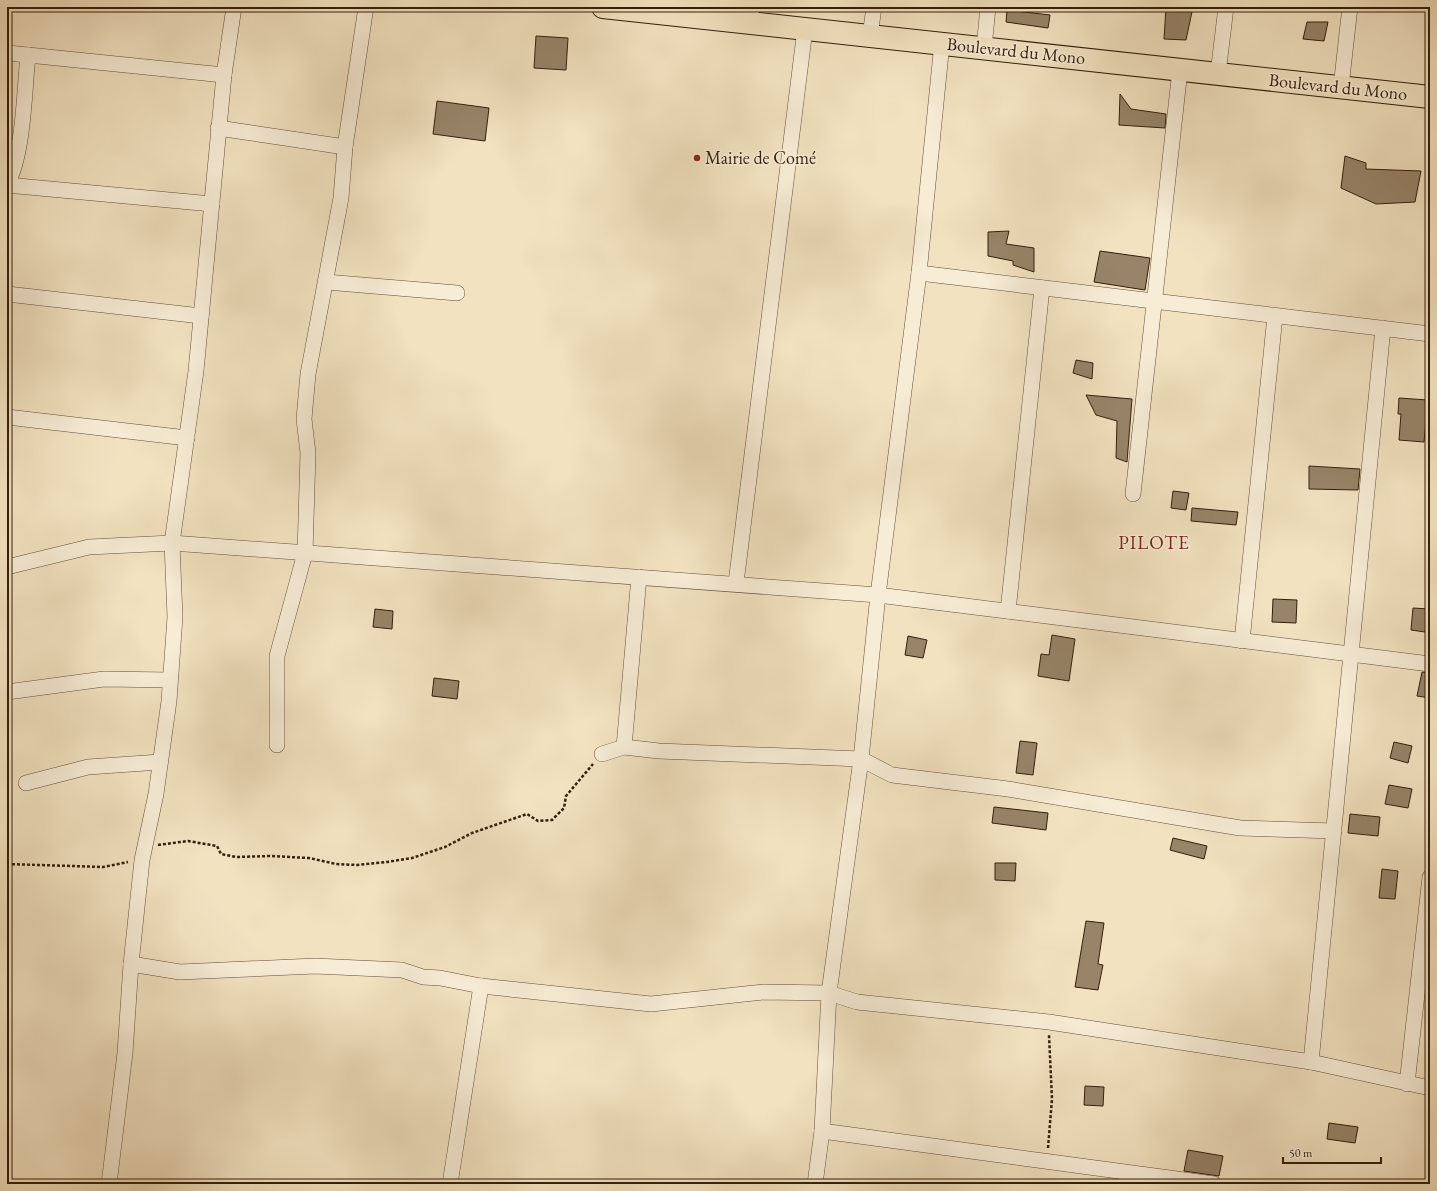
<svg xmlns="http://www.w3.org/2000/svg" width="1437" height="1191" viewBox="0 0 1437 1191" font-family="'EB Garamond',serif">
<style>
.building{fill:#978469;stroke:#341e0a}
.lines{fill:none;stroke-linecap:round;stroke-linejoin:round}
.minor-casing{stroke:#644f38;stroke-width:16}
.primary-casing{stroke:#341e0a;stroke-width:24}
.path{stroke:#341e0a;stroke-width:2.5;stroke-dasharray:3 2;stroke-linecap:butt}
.minor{stroke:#f7ecd6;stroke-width:15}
.primary{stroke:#f2e2c0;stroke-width:22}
.poi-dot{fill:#8f2418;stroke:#f7ecd6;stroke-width:1.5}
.labels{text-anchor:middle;stroke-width:3;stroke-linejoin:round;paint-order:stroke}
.street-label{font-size:18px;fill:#341e0a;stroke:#f7ecd6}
.poi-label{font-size:18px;fill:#341e0a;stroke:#f7ecd6;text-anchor:start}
.neighbourhood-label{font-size:19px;letter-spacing:1px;fill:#7a1f14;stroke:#f7ecd6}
</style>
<rect width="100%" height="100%" fill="#f2e2c0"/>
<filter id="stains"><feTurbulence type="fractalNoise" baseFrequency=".005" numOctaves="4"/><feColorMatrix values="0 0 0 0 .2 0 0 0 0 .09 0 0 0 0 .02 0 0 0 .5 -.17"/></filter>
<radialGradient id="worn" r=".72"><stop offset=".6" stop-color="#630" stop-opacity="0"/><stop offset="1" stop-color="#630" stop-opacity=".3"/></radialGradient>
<g class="building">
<path d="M1166,7H1193L1186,40L1164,39Z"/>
<path d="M1007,10L1050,15L1048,28L1006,22Z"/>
<path d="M1307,22H1328L1324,41L1303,39Z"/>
<path d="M536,36L568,38L566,70L534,68Z"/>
<path d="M1120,94L1131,109L1166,114L1165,128L1119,125Z"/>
<path d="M437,101L489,108L485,141L433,134Z"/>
<path d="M1345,156L1366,163V169L1421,171L1415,202L1376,204L1341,188Z"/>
<path d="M1009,231L1006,244L1034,248V272L1013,265V261L988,256V232Z"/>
<path d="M1100,251L1150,258L1145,290L1094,282Z"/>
<path d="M1076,360L1093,363L1092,379L1073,373Z"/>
<path d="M1086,395L1132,399L1127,462L1116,458L1117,421L1096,415Z"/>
<path d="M1399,398L1428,400L1424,442L1399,440L1401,414H1398Z"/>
<path d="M1309,466L1360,469L1358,490L1309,489Z"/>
<path d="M1173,491L1189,493L1186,510L1171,508Z"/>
<path d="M1192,508L1238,512L1236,525L1191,521Z"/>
<path d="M1273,599L1297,600L1296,623L1272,622Z"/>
<path d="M1413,608L1429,609L1425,632L1411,630Z"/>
<path d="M375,609L393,611L392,629L373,627Z"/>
<path d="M1052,635L1075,639L1069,681L1038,676L1041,654L1049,655Z"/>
<path d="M908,636L927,640L923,658L905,655Z"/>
<path d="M1422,672L1430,673V698L1417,696Z"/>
<path d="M434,678L459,681L457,699L432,696Z"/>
<path d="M1020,741L1037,743L1033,775L1016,773Z"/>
<path d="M1394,742L1412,746L1408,763L1390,758Z"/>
<path d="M1389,785L1412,789L1408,808L1385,804Z"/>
<path d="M994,807L1048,813L1046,830L992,823Z"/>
<path d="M1350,814L1380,817L1378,836L1348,833Z"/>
<path d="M1173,838L1207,846L1204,859L1170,850Z"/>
<path d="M995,863H1016L1015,881L995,880Z"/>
<path d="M1382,869L1398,871L1395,899L1379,898Z"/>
<path d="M1086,921L1104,923L1098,964L1103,965L1098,990L1075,987Z"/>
<path d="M1085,1086L1104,1087L1103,1106L1084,1105Z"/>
<path d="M1329,1123L1358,1127L1355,1143L1327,1139Z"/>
<path d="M1188,1150L1223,1156L1219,1176L1184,1171Z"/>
</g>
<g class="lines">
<g class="minor-casing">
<g id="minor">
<path d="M750,22L752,7"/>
<path d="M870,36L874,7"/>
<path d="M984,48L988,7"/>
<path d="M7,53L28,55"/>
<path d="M1218,74L1226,7"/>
<path d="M1341,87L1350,7"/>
<path d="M218,128L345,147"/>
<path d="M212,204L7,185C24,152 24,93 28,55L224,75"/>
<path d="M919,273L1430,334"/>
<path d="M326,282L457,293"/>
<path d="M7,294L201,316"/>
<path d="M7,417L187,438"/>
<path d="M1133,494L1180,70"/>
<path d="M7,567L89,547L172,543L878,595L1430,664"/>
<path d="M736,583L805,29"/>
<path d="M1008,611L1042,288"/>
<path d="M1242,641L1275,316"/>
<path d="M7,692L104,679L170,680"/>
<path d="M277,745V656L305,553L308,453L304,419L308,374L341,198L345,147L366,7"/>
<path d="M624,747L639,577"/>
<path d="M602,754L624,747L659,751L861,759L892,775L1008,789L1240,828L1334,831"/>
<path d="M26,783L88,767L160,762"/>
<path d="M131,964L180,972L315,966L402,970L423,977L440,978L481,986L651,1004L764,992L829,993L857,1002L1049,1022L1311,1062L1430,1088"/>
<path d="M1311,1062L1383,328"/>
<path d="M1407,1084L1430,877"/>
<path d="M822,1131L1214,1184"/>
<path d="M109,1184L125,1053L131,964L142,860L156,794L169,701L175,617L172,543L196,371L224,75L234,7"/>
<path d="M450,1184L481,986"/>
<path d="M815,1184L822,1131L829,993L861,759L878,595L919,273L942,43"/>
</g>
</g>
<g class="primary-casing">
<path id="primary" d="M603,7L1430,97"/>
</g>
<g class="path">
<path d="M158,845L188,841L217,846L221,854L236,857L270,856L309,858L336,864L357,865L387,862L412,858L445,847L472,833L527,814L538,821L552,820L564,808L566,796L593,764"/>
<path d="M7,864L103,867L128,862"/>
<path d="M1048,1148L1052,1099L1049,1035"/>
</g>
<use href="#minor" class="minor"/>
<use href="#primary" class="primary"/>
</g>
<circle class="poi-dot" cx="697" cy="158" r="4"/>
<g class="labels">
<g class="street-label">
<text transform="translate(1016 51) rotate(6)" y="6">Boulevard du Mono</text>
<text transform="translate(1338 87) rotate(6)" y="6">Boulevard du Mono</text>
</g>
<g class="poi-label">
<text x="705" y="164">Mairie de Comé</text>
</g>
<g class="neighbourhood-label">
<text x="1154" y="549">PILOTE</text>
</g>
</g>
<rect width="1437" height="1191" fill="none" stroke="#f2e2c0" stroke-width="24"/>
<rect x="8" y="8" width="1421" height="1175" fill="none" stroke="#341e0a" stroke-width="2"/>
<rect x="12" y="12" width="1413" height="1167" fill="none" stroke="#341e0a"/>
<path d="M1283 1157v6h98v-6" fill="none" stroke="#341e0a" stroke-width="2"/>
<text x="1289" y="1157" font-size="12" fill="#341e0a" stroke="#f7ecd6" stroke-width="3" paint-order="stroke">50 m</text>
<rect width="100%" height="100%" filter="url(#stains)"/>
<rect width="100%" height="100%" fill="url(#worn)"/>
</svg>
